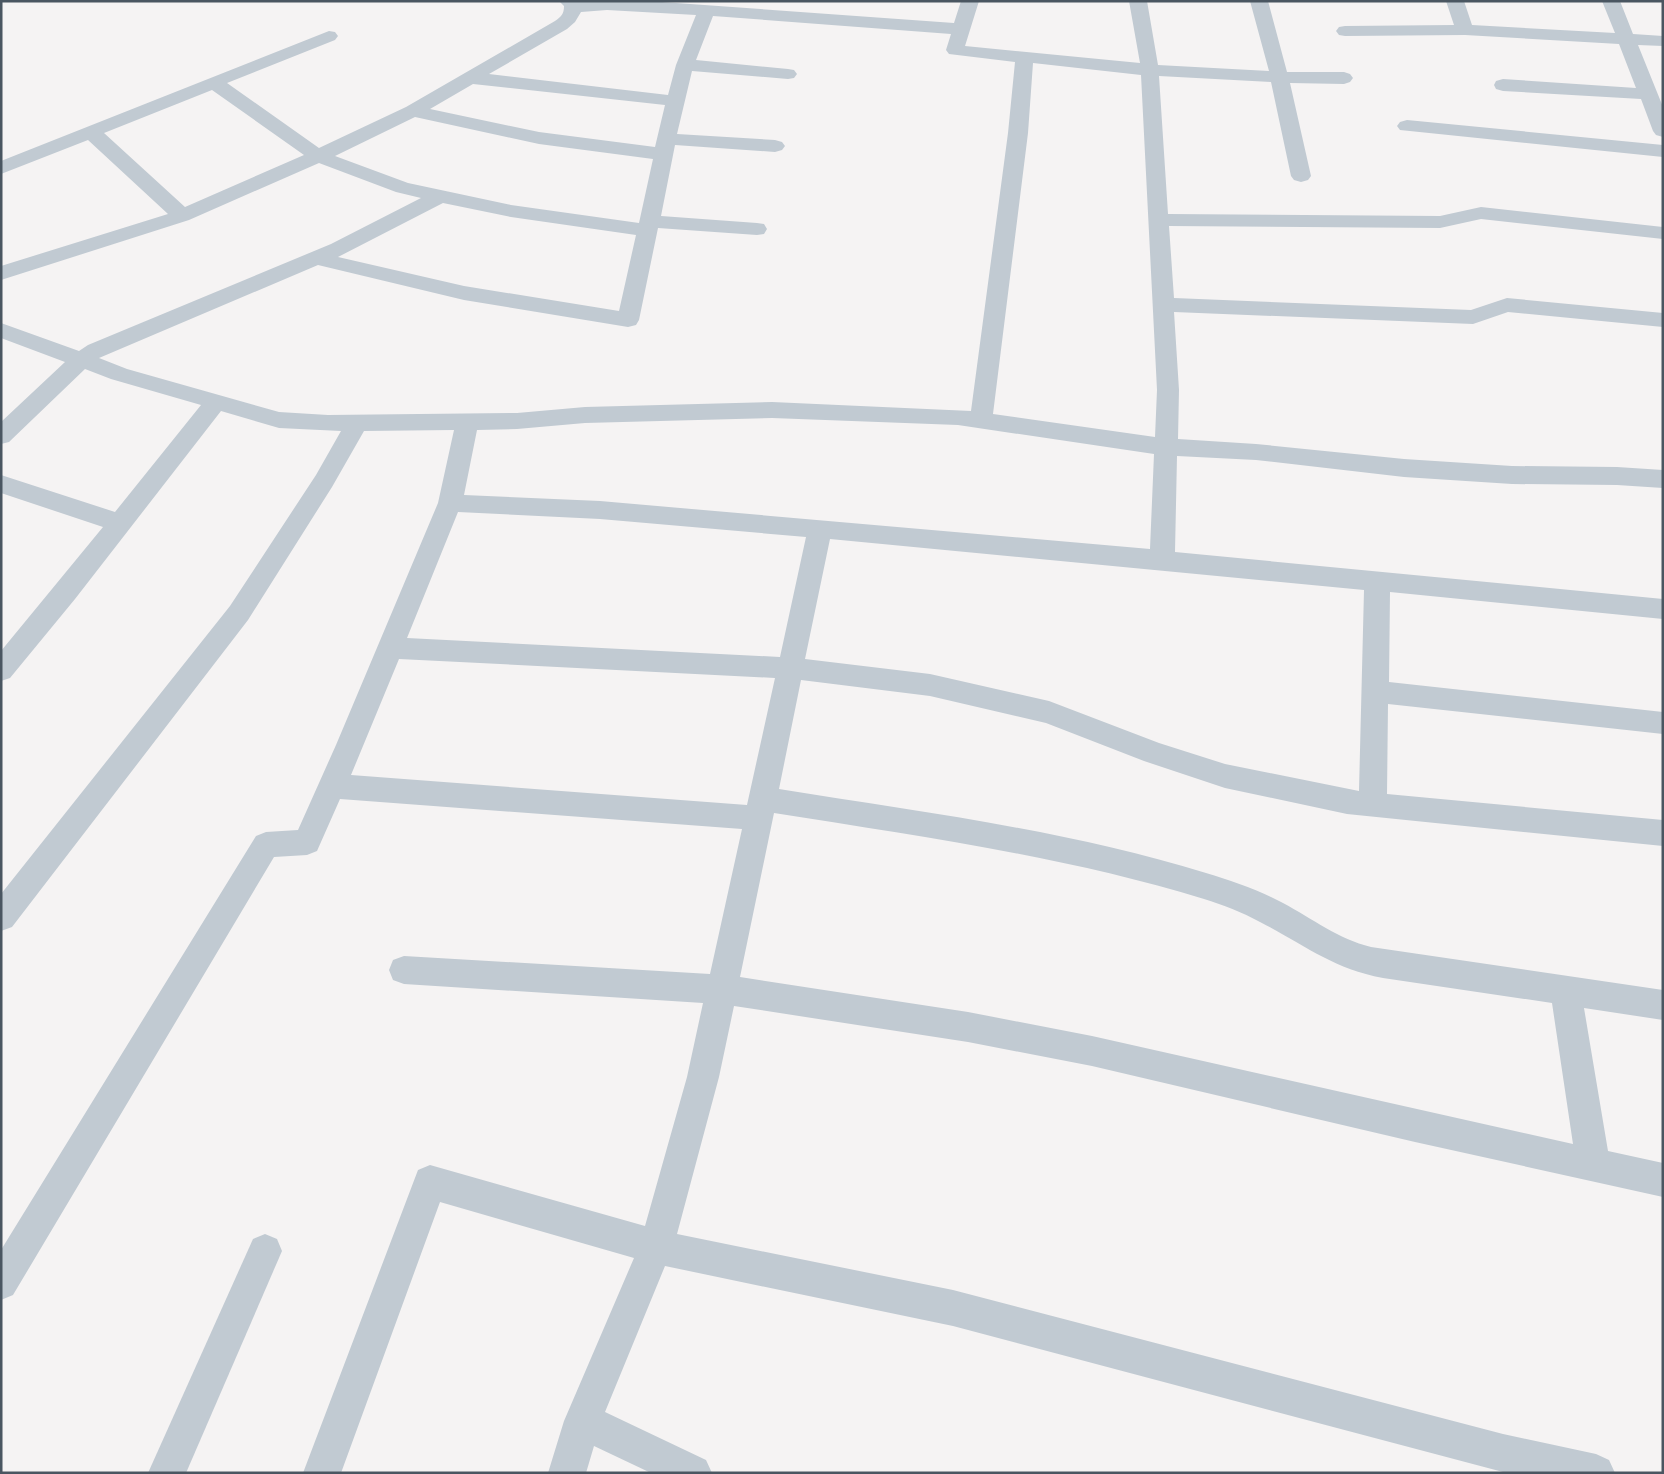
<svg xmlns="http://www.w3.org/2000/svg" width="1664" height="1474" viewBox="0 0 1664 1474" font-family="'Varela Round',sans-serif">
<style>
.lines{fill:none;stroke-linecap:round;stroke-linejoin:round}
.minor{fill:#c1cad2;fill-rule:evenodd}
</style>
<rect width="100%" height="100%" fill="#f5f3f3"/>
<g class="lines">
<g class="minor">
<path d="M559,1L662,2L954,23L961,1H979L965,46L1140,63L1129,1H1147L1158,65L1269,71L1250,1H1268L1287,72H1344L1350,74L1353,78L1350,82L1344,84L1290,83L1311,176L1308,180L1301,182L1294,180L1291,176L1271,82L1159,76L1168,214L1440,216L1481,207L1663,227V239L1481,219L1440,228L1169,226L1174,298L1471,310L1507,298L1663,313V327L1508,312L1473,324L1174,312L1179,390L1178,439L1256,444L1404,459L1512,466L1617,467L1663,470V488L1617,485L1512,484L1404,477L1256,460L1177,456L1175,552L1663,599V619L1390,592L1389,682L1663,712V734L1388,704L1387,794L1663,820V846L1347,814L1225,788L1144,761L1046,723L930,696L801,680L779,789C922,812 1067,830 1206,873C1232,881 1259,890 1283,903C1313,919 1338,939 1371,947L1663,990V1020L1584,1008L1608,1151L1663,1163V1197L1415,1142L1092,1066L968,1042L734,1006L719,1077L677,1234L953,1290L1503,1434L1596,1454L1609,1460L1615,1473L1503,1472L953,1326L665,1266L605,1412L706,1460L712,1473H651L594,1446L586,1473H548L564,1421L634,1258L440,1202L341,1473H303L418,1170L430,1165L645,1226L687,1077L703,1003L404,984L393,980L389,970L393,960L404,956L710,974L742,829L340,799L317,851L307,855L274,857L13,1295L1,1300V1250L256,836L266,832L298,830L336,745L438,503L454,430L364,431L332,487L248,620L12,927L1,931V894L230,606L316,475L341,431L279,428L221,411L75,599L10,678L1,681V651L103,527L1,493V475L115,512L201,405L111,379L85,369L9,442L1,444V422L65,362L1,338V323L79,351L88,345L331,244L421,198L396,192L319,163L189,220L1,280V266L168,214L88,140L1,174V161L329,31L335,32L338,36L335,40L227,83L319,148L406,107L555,21C561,17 564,14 564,6ZM607,10L696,15L676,65L668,95L489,74L567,29L575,22L581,12ZM713,16L951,34L946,50L949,54L1015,62L1008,133L971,411L772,402L585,407L517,413L328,415L279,412L127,369L99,358L318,265L464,300L628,327L636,325L639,320L658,228L757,235L764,234L767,229L764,224L757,223L661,216L675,145L775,152L782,150L785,146L782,142L775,140L677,134L692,71L788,79L794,78L797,74L794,70L788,69L696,60ZM1033,63L1141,75L1157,390L1155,437L993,414L1028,133ZM473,84L665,105L655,147L539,132L430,109ZM212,90L304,155L185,207L104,133ZM415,117L539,144L653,159L639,223L511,205L408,183L335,156ZM443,203L511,217L636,235L619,311L464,286L338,257ZM772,418L958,425L1154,454L1150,549L600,501L464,495L477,430L517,429L585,423ZM458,512L600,519L806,537L780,657L407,638ZM830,539L1364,590L1359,791L1225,764L1159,743L1049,701L930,674L805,659ZM399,659L775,678L747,805L351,775ZM774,813C918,836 1064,856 1204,899C1223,905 1242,912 1260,922C1305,945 1331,968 1383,978L1552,1003L1573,1144L1092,1036L968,1012L740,977Z"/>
<path d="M1446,1H1464L1472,25L1615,33L1602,1H1620L1633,34L1663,36V46L1638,45L1663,107V137L1656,135L1653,131L1641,99L1503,91L1496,89L1494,85L1496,81L1503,79L1636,88L1619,44L1465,35L1345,36L1339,35L1336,31L1339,27L1345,26L1454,25Z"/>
<path d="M1407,120L1663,145V157L1400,130L1397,126L1400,122Z"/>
<path d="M265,1234L277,1239L282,1251L186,1473H148L253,1239Z"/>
</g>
</g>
<rect width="1664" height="1474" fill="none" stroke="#4a5661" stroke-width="5"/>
</svg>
